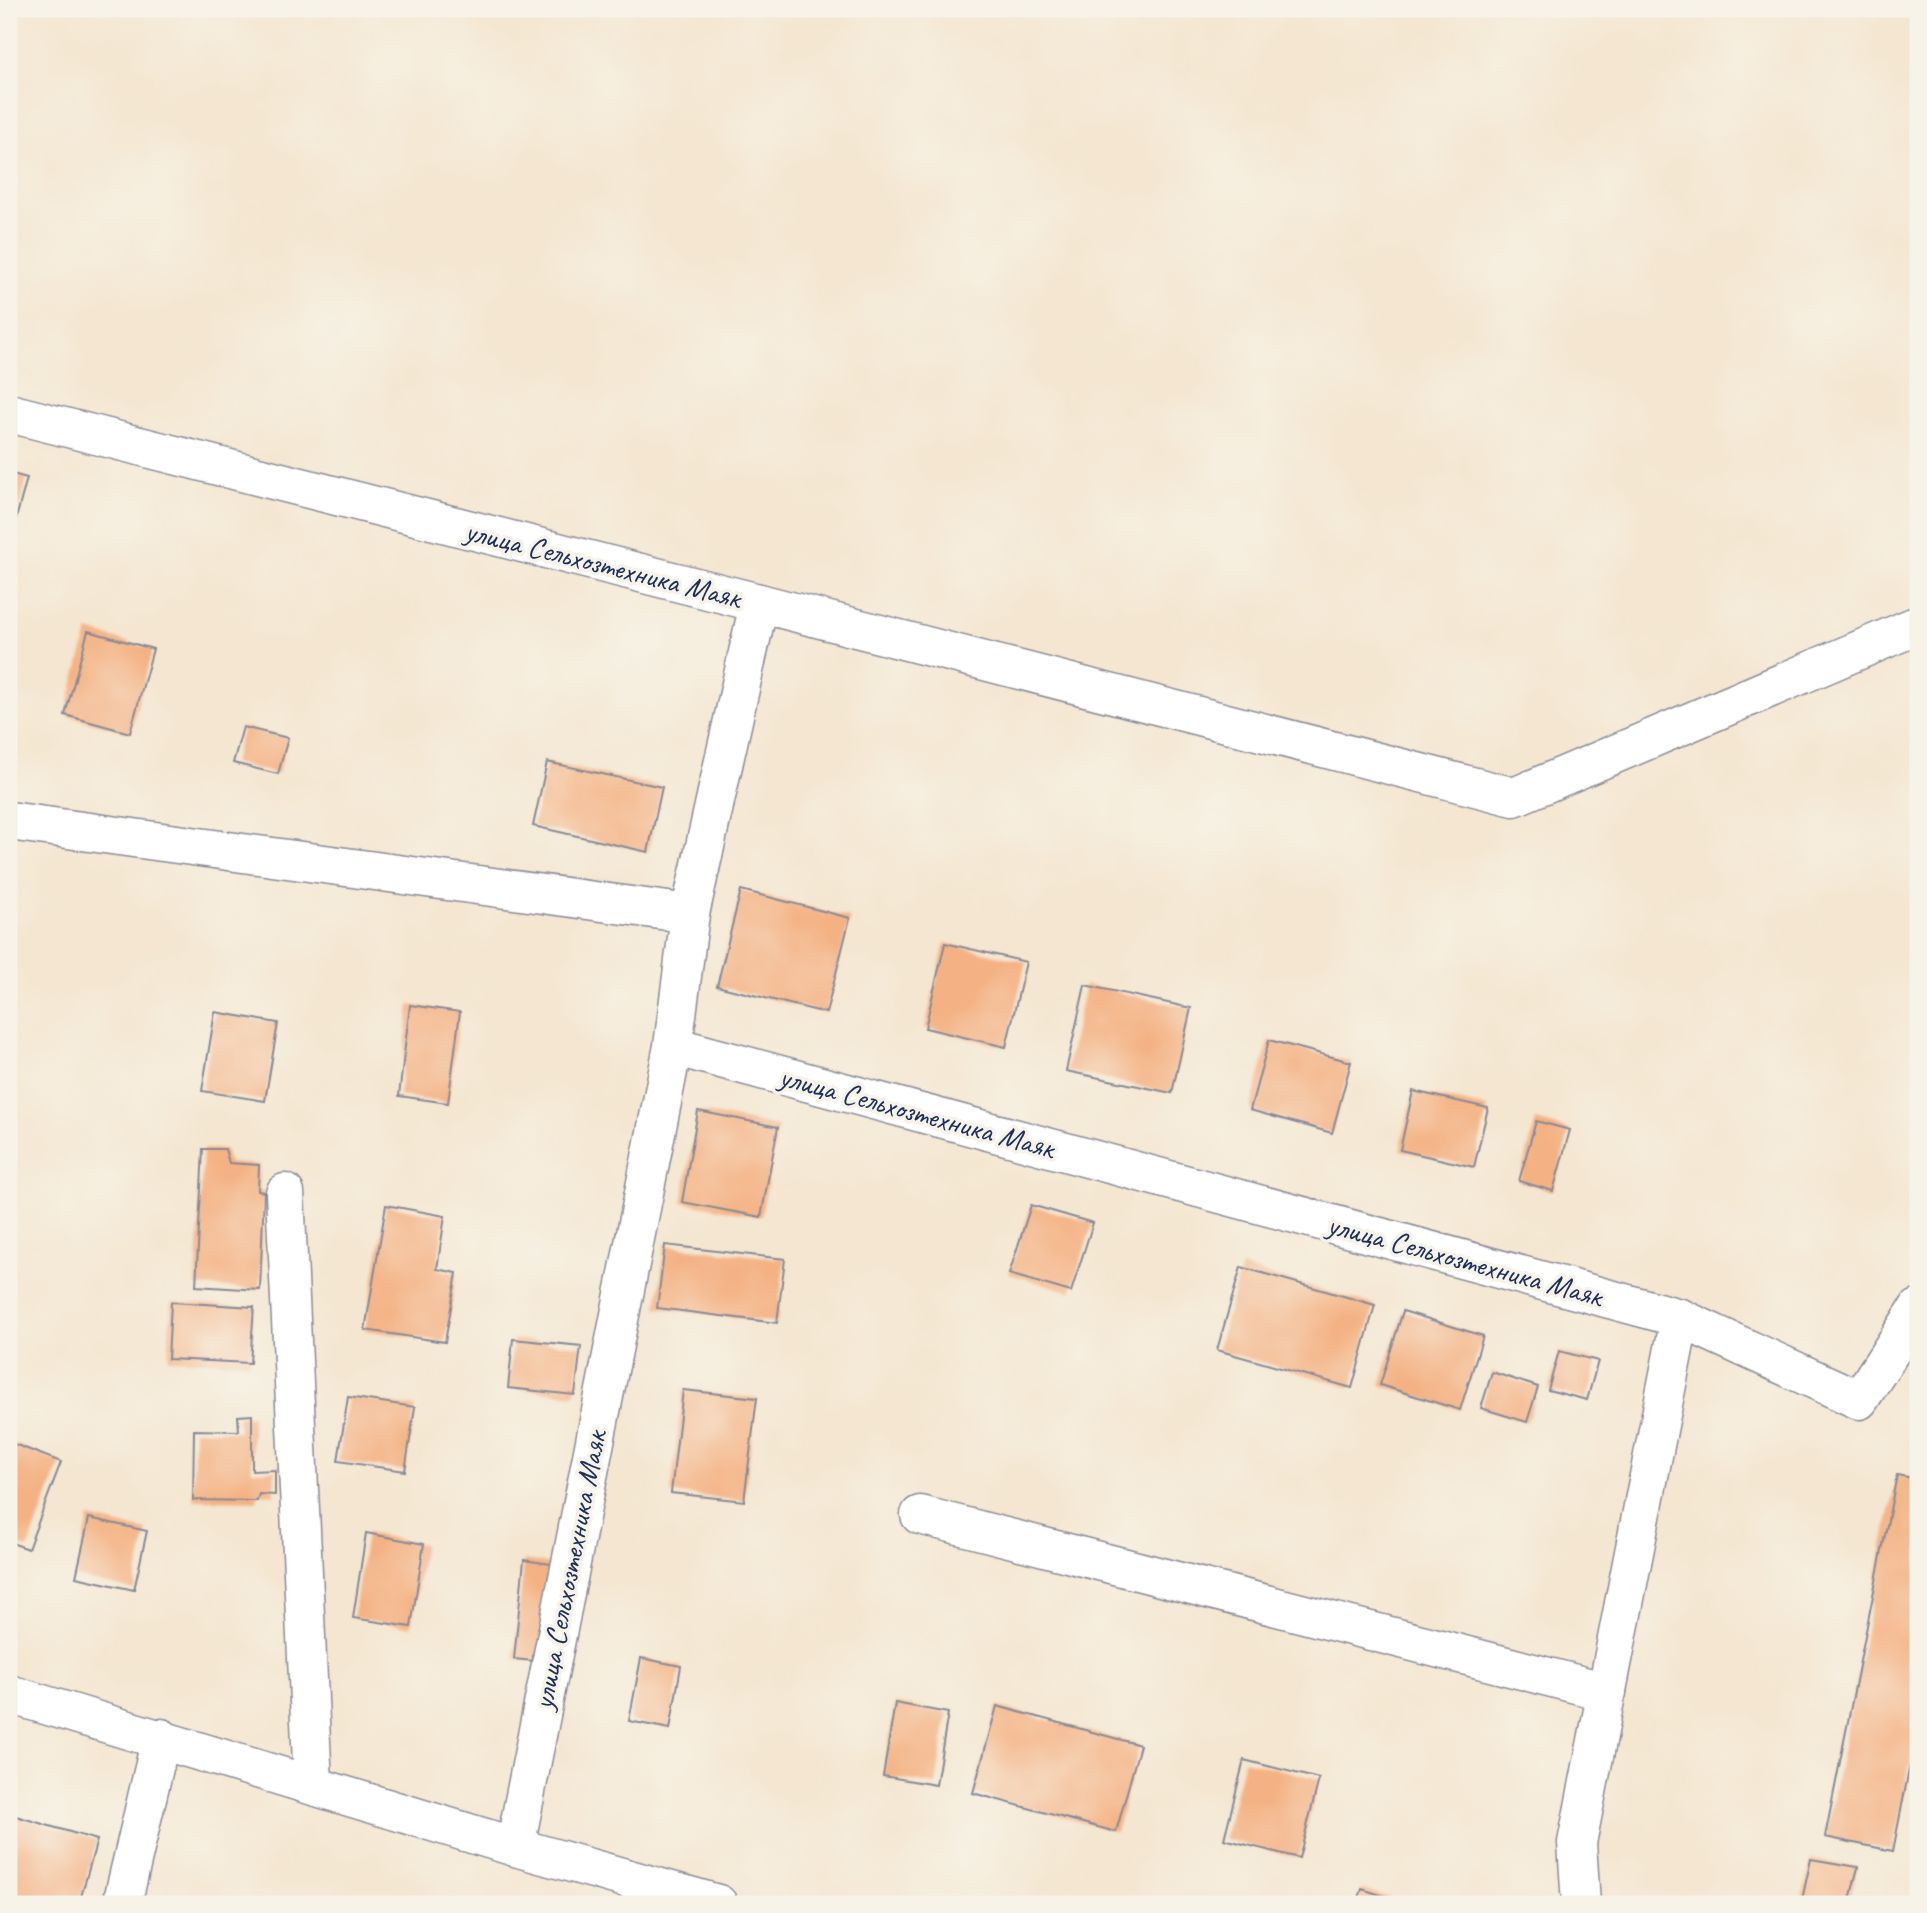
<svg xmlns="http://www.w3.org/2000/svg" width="1927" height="1913" viewBox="0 0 1927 1913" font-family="Caveat,sans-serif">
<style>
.building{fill:#f4b284}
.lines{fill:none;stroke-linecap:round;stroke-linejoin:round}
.minor-casing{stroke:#888a97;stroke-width:41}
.minor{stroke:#fff;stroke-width:38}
.labels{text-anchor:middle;stroke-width:7;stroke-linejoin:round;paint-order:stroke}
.street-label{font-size:30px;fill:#1b2f5e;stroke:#f7f3e8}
</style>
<rect width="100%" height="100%" fill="#f7f3e8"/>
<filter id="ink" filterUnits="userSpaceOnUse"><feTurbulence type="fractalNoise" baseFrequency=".0143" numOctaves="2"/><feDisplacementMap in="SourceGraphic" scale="14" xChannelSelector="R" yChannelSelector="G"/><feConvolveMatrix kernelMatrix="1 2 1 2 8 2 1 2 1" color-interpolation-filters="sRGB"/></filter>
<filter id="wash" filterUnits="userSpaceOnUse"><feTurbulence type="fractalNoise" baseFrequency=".00686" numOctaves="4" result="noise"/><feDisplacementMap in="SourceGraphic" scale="28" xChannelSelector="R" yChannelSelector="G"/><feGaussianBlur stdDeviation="1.57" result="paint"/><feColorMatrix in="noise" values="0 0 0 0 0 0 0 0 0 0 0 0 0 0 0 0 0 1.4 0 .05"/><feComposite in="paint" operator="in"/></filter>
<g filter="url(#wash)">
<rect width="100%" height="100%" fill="#f4e6d0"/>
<g id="blocks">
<g class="building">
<path d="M9,473L27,478L10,541H9Z"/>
<path d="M88,631L153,649L130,733L65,715Z"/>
<path d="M243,727L288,738L278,774L233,763Z"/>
<path d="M547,762L662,787L648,852L533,826Z"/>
<path d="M741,890L850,918L826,1013L717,986Z"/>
<path d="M945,943L1026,962L1006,1047L925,1028Z"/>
<path d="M1085,985L1191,1008L1172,1093L1066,1071Z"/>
<path d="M410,1005L460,1012L448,1103L399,1096Z"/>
<path d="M215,1012L278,1023L265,1101L202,1091Z"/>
<path d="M1269,1040L1351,1062L1332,1133L1250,1110Z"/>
<path d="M1413,1091L1488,1108L1474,1167L1400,1150Z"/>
<path d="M698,1111L778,1127L761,1217L682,1202Z"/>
<path d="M1536,1121L1570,1130L1553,1191L1519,1181Z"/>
<path d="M203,1149H225L229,1163L259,1165L258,1191L264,1192L260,1290L196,1286Z"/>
<path d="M386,1205L445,1216L437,1269L457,1273L445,1342L365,1330Z"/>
<path d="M1031,1205L1093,1223L1071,1292L1009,1274Z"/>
<path d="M665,1245L785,1259L777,1323L657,1308Z"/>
<path d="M1241,1267L1375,1305L1352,1388L1217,1350Z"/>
<path d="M171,1302L254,1307L250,1363L168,1359Z"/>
<path d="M1403,1311L1483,1336L1460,1410L1380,1385Z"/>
<path d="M513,1339L581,1346L575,1395L508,1388Z"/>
<path d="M1559,1351L1598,1361L1587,1400L1548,1390Z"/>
<path d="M1492,1372L1538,1387L1527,1422L1481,1408Z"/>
<path d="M683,1390L757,1398L744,1501L671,1493Z"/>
<path d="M348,1397L415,1407L405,1471L338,1461Z"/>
<path d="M252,1415V1471L275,1470V1495L259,1494L257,1501L193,1500L194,1430L239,1431L238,1416Z"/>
<path d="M9,1442L61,1462L28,1549L9,1542Z"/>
<path d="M1897,1475L1918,1479V1724L1893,1851L1825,1837Z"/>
<path d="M89,1518L147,1531L134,1590L76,1577Z"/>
<path d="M366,1533L424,1544L411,1627L353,1618Z"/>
<path d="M524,1560L564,1566L555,1663L514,1659Z"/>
<path d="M641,1658L681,1666L670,1729L629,1721Z"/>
<path d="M895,1703L948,1713L936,1785L883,1776Z"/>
<path d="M997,1706L1140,1745L1116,1832L973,1793Z"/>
<path d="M1244,1760L1319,1779L1299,1858L1224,1839Z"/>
<path d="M9,1814L97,1840L79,1904H9Z"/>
<path d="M1811,1859L1858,1867L1849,1904H1801Z"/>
<path d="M1362,1889L1409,1904H1357Z"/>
</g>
</g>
</g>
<g filter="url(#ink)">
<use href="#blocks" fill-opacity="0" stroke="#888a97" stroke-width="2"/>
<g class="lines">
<g class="minor-casing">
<g id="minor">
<path d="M9,413L759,603L690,914L673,1046L515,1847"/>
<path d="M759,603L1514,797L1918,625"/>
<path d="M9,821L690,914"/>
<path d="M673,1046L1680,1318L1577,1843L1581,1904"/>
<path d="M285,1193L313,1784"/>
<path d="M1680,1318L1859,1400L1918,1309"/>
<path d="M920,1515L1607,1692"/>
<path d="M9,1694L515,1847L718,1904"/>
<path d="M122,1904L161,1738"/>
</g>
</g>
<use href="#minor" class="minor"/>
</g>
</g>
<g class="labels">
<g class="street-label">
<text transform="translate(603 564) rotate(14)" y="10">улица Сельхозтехника Маяк</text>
<text transform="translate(917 1112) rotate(15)" y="10">улица Сельхозтехника Маяк</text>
<text transform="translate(1465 1260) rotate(15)" y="10">улица Сельхозтехника Маяк</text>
<text transform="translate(569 1570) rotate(-79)" y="10">улица Сельхозтехника Маяк</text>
</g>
</g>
<rect width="1927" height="1913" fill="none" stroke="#f7f3e8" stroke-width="35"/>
</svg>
